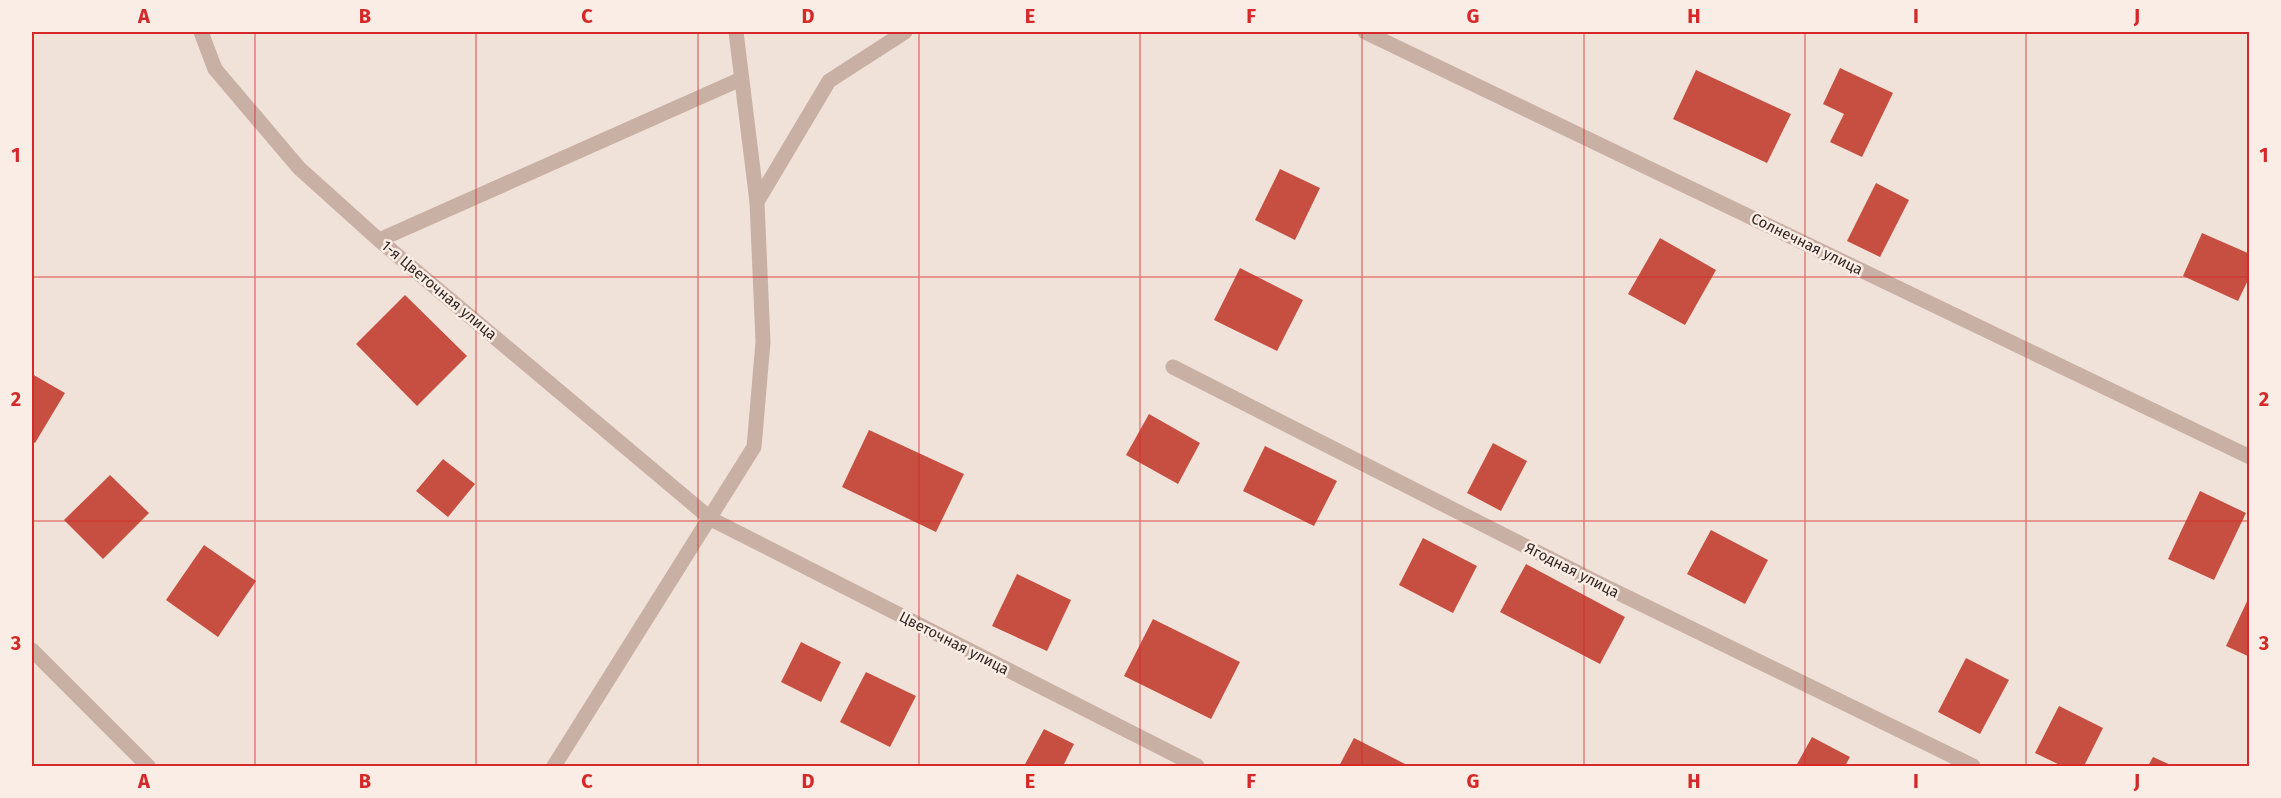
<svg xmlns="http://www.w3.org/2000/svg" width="2281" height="798" viewBox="0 0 2281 798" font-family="'Fira Sans',sans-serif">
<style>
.building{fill:#c74f41}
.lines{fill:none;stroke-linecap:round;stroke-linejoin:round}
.minor{stroke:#c9b0a5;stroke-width:15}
.grid{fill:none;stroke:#d62828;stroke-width:1.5;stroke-opacity:0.55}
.labels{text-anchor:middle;stroke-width:5;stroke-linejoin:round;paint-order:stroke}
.street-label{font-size:15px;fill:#352926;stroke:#f9ede5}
.neatline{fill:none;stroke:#d62828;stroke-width:2}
.grid-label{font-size:20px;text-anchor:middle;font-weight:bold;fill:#d62828}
</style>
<rect width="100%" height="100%" fill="#f1e2d9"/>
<g class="building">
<path d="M1840,68L1893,93L1862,157L1830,142L1844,114L1823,104Z"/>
<path d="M1696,70L1791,114L1767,163L1673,119Z"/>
<path d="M1280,169L1320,188L1295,240L1255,220Z"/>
<path d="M1876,183L1909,200L1880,257L1847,241Z"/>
<path d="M2202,233L2250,254V276L2238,301L2183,276Z"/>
<path d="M1660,238L1716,270L1685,325L1628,294Z"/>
<path d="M1240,268L1303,300L1277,351L1214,320Z"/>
<path d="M405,295L467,356L417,406L356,344Z"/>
<path d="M32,374L65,393L35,443L32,441Z"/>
<path d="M1149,414L1200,443L1178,484L1126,455Z"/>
<path d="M869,430L964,474L936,532L842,487Z"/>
<path d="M1493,443L1527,461L1501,511L1467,493Z"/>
<path d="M1265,446L1337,481L1314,526L1243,491Z"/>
<path d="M443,459L475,484L448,517L416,491Z"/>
<path d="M110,475L149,513L103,559L64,520Z"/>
<path d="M2200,491L2246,513L2214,580L2168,559Z"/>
<path d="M1711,530L1768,560L1745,604L1687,574Z"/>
<path d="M1423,538L1477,566L1453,613L1399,585Z"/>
<path d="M204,545L256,581L218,637L166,600Z"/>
<path d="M1526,564L1625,617L1600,664L1500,612Z"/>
<path d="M1017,574L1071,600L1047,651L992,626Z"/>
<path d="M2250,595V657L2226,646Z"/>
<path d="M1153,619L1240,662L1211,719L1124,676Z"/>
<path d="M801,642L841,662L821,702L781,682Z"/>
<path d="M1966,658L2009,680L1980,734L1938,712Z"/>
<path d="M866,672L916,696L890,747L840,722Z"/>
<path d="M2059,706L2103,728L2084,766H2062L2035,753Z"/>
<path d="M1044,729L1074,744L1063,766H1024Z"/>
<path d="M1812,737L1850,757L1845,766H1796Z"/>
<path d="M1354,738L1409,766H1339Z"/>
<path d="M2153,757L2173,766H2148Z"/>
</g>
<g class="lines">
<g class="minor">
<path d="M201,32L215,69L299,168L379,240L711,519L1197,766"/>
<path d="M1365,32L2250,457"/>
<path d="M757,202L829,81L905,32"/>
<path d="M379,240L741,79"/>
<path d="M1173,367L1594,581L1973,766"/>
<path d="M32,650L148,766"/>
<path d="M554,766L754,447L763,342L757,202L736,32"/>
</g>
</g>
<path class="grid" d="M255,32V766M476,32V766M698,32V766M919,32V766M1140,32V766M1362,32V766M1584,32V766M1805,32V766M2026,32V766M32,277H2250M32,521H2250"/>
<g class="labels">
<g class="street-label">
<text transform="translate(1807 244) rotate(26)" y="5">Солнечная улица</text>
<text transform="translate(439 290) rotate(40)" y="5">1-я Цветочная улица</text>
<text transform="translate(1572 570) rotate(27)" y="5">Ягодная улица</text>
<text transform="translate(954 643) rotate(27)" y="5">Цветочная улица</text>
</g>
</g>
<rect width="2281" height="798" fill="none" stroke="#f9ede5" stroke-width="66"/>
<rect x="33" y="33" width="2215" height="732" class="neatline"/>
<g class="grid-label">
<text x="144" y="23">A</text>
<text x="365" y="23">B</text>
<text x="587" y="23">C</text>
<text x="808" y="23">D</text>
<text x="1030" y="23">E</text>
<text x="1251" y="23">F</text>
<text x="1473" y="23">G</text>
<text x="1694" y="23">H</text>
<text x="1916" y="23">I</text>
<text x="2137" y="23">J</text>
<text x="16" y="162">1</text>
<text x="2264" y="162">1</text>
<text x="16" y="406">2</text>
<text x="2264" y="406">2</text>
<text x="16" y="650">3</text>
<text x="2264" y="650">3</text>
<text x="144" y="788">A</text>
<text x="365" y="788">B</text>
<text x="587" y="788">C</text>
<text x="808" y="788">D</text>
<text x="1030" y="788">E</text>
<text x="1251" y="788">F</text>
<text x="1473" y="788">G</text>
<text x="1694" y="788">H</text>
<text x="1916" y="788">I</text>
<text x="2137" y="788">J</text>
</g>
</svg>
